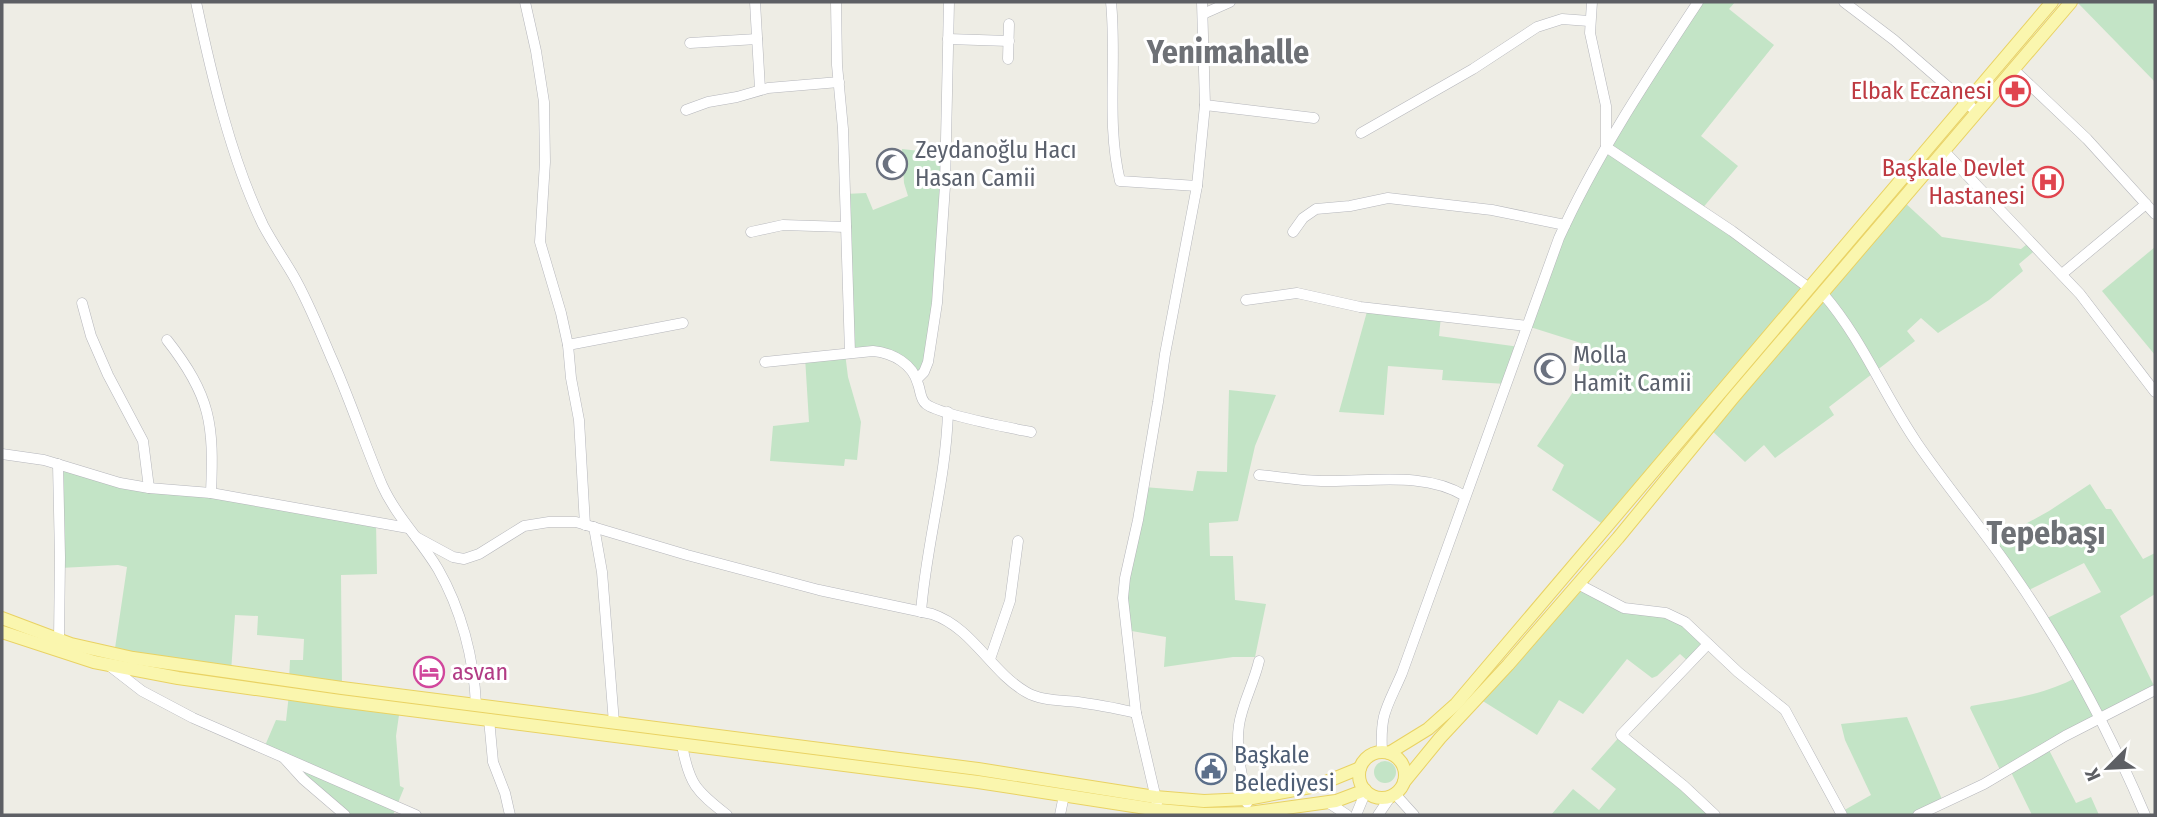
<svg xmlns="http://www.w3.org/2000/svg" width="2157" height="817" viewBox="0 0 2157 817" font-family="'Fira Sans Condensed',sans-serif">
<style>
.green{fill:#c3e4c6}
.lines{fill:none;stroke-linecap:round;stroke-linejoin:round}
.minor-casing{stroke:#b5b6bb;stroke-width:11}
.major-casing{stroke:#e9d263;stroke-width:14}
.minor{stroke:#fff;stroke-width:10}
.major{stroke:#faf6ae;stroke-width:12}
.labels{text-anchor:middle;stroke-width:6;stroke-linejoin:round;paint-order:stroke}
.health-label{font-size:24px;fill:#be3a42;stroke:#fff;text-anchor:end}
.worship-label{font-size:24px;fill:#5b616d;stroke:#fff;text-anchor:start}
.hotel-label{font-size:24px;fill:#b23c85;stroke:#fff;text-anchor:start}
.service-label{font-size:24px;fill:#4e5e75;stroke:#fff;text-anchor:start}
.district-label{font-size:32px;font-weight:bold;fill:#6e7176;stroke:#fff}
</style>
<rect width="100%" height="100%" fill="#eeede5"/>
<g class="green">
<path d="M1698,2H1735L1729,9L1774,45L1701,136L1738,166L1701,210L1809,288L1607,527L1552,490L1564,465L1537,446L1575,389L1584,344L1527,326L1577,198Z"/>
<path d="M2077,2H2155V82Z"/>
<path d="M902,149L946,154L941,244L921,376L894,356L850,353L845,194L866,193L873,210L908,196L904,183Z"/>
<path d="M1903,201L1942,237L2021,249L2031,241L2038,248L2019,264L2023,271L1989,300L1938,333L1921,318L1907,331L1915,341L1829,407L1834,415L1775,458L1764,445L1745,462L1709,428Z"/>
<path d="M2155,247V355L2102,291Z"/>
<path d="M1368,308L1441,316L1439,336L1520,347L1506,384L1442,380L1443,370L1388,366L1384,415L1339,412Z"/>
<path d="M845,353L848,377L861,422L857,460L845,459L844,466L770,461L773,426L809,422L805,357Z"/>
<path d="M1229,390L1276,395L1255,446L1238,521L1209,523L1210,556H1233L1235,600L1266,604L1255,657H1233L1164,667L1166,637L1126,630L1123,598L1144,487L1193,491L1197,471L1227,472Z"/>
<path d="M58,464L97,476L376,522L377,574L341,575L342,688L289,680L290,660H303L304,639L257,635L258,616L235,615L231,672L114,655L127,567L118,565L60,568Z"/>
<path d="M2090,484L2106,509H2111L2143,559L2155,553V594L2120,616L2155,688L2047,746L2076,803L2091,797L2099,815H2032L2010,770L2002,774L1970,708L1971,706C2006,700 2045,695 2077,677L2043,620L2101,592L2084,563L2025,592L1991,543L2049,511Z"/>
<path d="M1578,584L1602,598L1666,613L1708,644L1690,663L1680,654L1657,676L1652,678L1627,659L1583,714L1559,700L1537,735L1478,698Z"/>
<path d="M289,694L400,708L396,736L400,786L404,788L393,815H345L264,748L276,720L286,721Z"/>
<path d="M1907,717L1944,804L1918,815H1842L1841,812L1871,795L1845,740L1841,724Z"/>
<path d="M1621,735L1715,815H1551L1573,789L1599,810L1616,789L1591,769Z"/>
<circle cx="1385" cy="772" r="11"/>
</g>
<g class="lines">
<g class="minor-casing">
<g id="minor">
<path d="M196,2C211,73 231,159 263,225C272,242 283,258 293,275C308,301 319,329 331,357C350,399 364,443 382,485C396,516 420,539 438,569C461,609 474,658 476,705"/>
<path d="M525,2L536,51L544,102L545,162L540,242L561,313L568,345L571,378L579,420L585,525"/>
<path d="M755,2L760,89"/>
<path d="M836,2L837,65L843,129L850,353"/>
<path d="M1111,2C1117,61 1106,123 1120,181L1197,186"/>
<path d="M1592,2L1590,33L1606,106V147L1732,231L1809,288"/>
<path d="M1844,2L1894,40L1977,112"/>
<path d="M1203,14L1230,2"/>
<path d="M948,39L1009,41"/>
<path d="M690,43L757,39"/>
<path d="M1008,59L1009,24"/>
<path d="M2013,69L2087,139L2155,214"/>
<path d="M1205,105L1314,118"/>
<path d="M686,110L708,102L737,97L768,88L839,82"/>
<path d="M1361,133L1473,69L1537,27L1562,19L1589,21"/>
<path d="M1945,152L2080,294L2155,392"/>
<path d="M751,232L783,225L846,227"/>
<path d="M1293,232L1303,218L1316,209L1350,206L1388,198L1492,210L1565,225"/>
<path d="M2062,274L2146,204"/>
<path d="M1824,295C1862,339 1884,395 1917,443C1947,487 1982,528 2012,572C2065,648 2109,730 2145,815"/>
<path d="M1246,300L1297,293L1360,307L1527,326"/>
<path d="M82,303L91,336L108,375L143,441L149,488"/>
<path d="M167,340C211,396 214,424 211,493"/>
<path d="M568,345L683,323"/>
<path d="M765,362L873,351C893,353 913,364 918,384C921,392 920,399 926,404C940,415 1011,428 1031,432"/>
<path d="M917,379L924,372L928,362L937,303L945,186L949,2"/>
<path d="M2,454L44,460L120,483L149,488L211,493L408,528"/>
<path d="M58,464L60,557L59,640"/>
<path d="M1259,475C1281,477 1303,481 1325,481C1370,482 1424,471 1465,496"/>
<path d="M594,527L602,572L614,723"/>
<path d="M416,537L453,557L464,559L479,554L524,526L549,522H576L687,555L819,590L932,614C973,628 990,671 1026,692C1041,701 1061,700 1078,702C1098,705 1117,708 1136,713"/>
<path d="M1578,584L1624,608L1666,613L1685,622L1738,672L1785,710L1842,815"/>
<path d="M921,612C926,545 946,480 948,412"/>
<path d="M1708,644L1621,735L1684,786L1715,815"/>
<path d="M990,659L1010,601L1018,541"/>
<path d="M111,667L142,691L193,718L416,815"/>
<path d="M489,719L493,762L505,793L510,815"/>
<path d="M682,745C689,784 696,791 727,815"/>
<path d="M1382,752C1380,712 1387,708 1402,673L1559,238C1597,154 1648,78 1698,2"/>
<path d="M284,758L303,779L345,815"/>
<path d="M1395,794L1414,815"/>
<path d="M1157,803L1136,713L1123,598L1125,578L1138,520L1158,402L1165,354L1197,186L1205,105L1202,2"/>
<path d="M1247,803C1243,777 1235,752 1239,725C1242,704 1254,683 1259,661"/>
<path d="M1329,803L1347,815"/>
<path d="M1060,815L1064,795"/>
<path d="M1356,815L1366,791"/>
<path d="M1378,815L1391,796"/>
<path d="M1918,815L1984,784L2065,736L2155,690"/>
</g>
</g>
<g class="major-casing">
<g id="major">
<path d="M2,618L71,644L133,658L342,688L978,769L1155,797L1204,801L1247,799L1316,786L1360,768"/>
<path d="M2,632L94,662L178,678L340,701L978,782L1159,810L1204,814L1249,813L1336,801L1365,790"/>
<circle cx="1382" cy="775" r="23"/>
<path d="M1389,753L1428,729L1456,704L2052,2"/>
<path d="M1404,782L1440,738L1508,665L1618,538L1732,399L2071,2"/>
</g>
</g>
<use href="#minor" class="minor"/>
<use href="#major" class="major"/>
</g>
<defs>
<g id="pharmacy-ring" transform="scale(1.575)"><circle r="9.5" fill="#fff" stroke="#e0444e" stroke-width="1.5"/><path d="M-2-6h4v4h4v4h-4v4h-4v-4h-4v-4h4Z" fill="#e0444e"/></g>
<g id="mosque-ring" transform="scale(1.575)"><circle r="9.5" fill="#fff" stroke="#6b7280" stroke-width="1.5"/><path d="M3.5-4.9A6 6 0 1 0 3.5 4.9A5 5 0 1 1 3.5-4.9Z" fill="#6b7280"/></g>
<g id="hospital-ring" transform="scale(1.575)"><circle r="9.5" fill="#fff" stroke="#e0444e" stroke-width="1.5"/><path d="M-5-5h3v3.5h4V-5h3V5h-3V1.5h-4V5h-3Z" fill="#e0444e"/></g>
<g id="hotel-ring" transform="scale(1.575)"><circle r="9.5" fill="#fff" stroke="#d1479c" stroke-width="1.5"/><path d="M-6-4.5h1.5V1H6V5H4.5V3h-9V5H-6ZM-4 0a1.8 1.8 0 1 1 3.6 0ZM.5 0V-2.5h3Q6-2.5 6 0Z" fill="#d1479c"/></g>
<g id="civic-ring" transform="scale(1.575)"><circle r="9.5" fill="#fff" stroke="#5c6f8a" stroke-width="1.5"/><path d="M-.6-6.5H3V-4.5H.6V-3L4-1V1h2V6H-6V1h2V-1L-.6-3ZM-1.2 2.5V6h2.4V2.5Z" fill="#5c6f8a"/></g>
</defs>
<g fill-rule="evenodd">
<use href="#pharmacy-ring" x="2015" y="91"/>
<use href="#mosque-ring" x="892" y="164"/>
<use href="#hospital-ring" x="2048" y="182"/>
<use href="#mosque-ring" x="1550" y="369"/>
<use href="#hotel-ring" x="429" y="672"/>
<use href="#civic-ring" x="1211" y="769"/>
</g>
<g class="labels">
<g class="health-label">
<text x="1992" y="99">Elbak Eczanesi</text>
<text x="2025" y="176">Başkale Devlet<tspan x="2025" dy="28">Hastanesi</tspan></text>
</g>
<g class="worship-label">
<text x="915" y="158">Zeydanoğlu Hacı<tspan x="915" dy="28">Hasan Camii</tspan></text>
<text x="1573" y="363">Molla<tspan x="1573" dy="28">Hamit Camii</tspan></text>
</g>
<g class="hotel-label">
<text x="452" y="680">asvan</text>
</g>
<g class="service-label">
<text x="1234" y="763">Başkale<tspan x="1234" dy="28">Belediyesi</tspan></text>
</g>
<g class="district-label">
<text x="1228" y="63">Yenimahalle</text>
<text x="2046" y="544">Tepebaşı</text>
</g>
</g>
<rect width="2157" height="817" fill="none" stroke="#5d5f64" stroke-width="7"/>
<g transform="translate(2108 768) rotate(246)" stroke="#ffffff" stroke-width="5" paint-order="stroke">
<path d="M0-5L12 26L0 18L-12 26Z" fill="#5d5f64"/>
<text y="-10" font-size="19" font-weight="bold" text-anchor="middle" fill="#5d5f64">K</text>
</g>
</svg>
